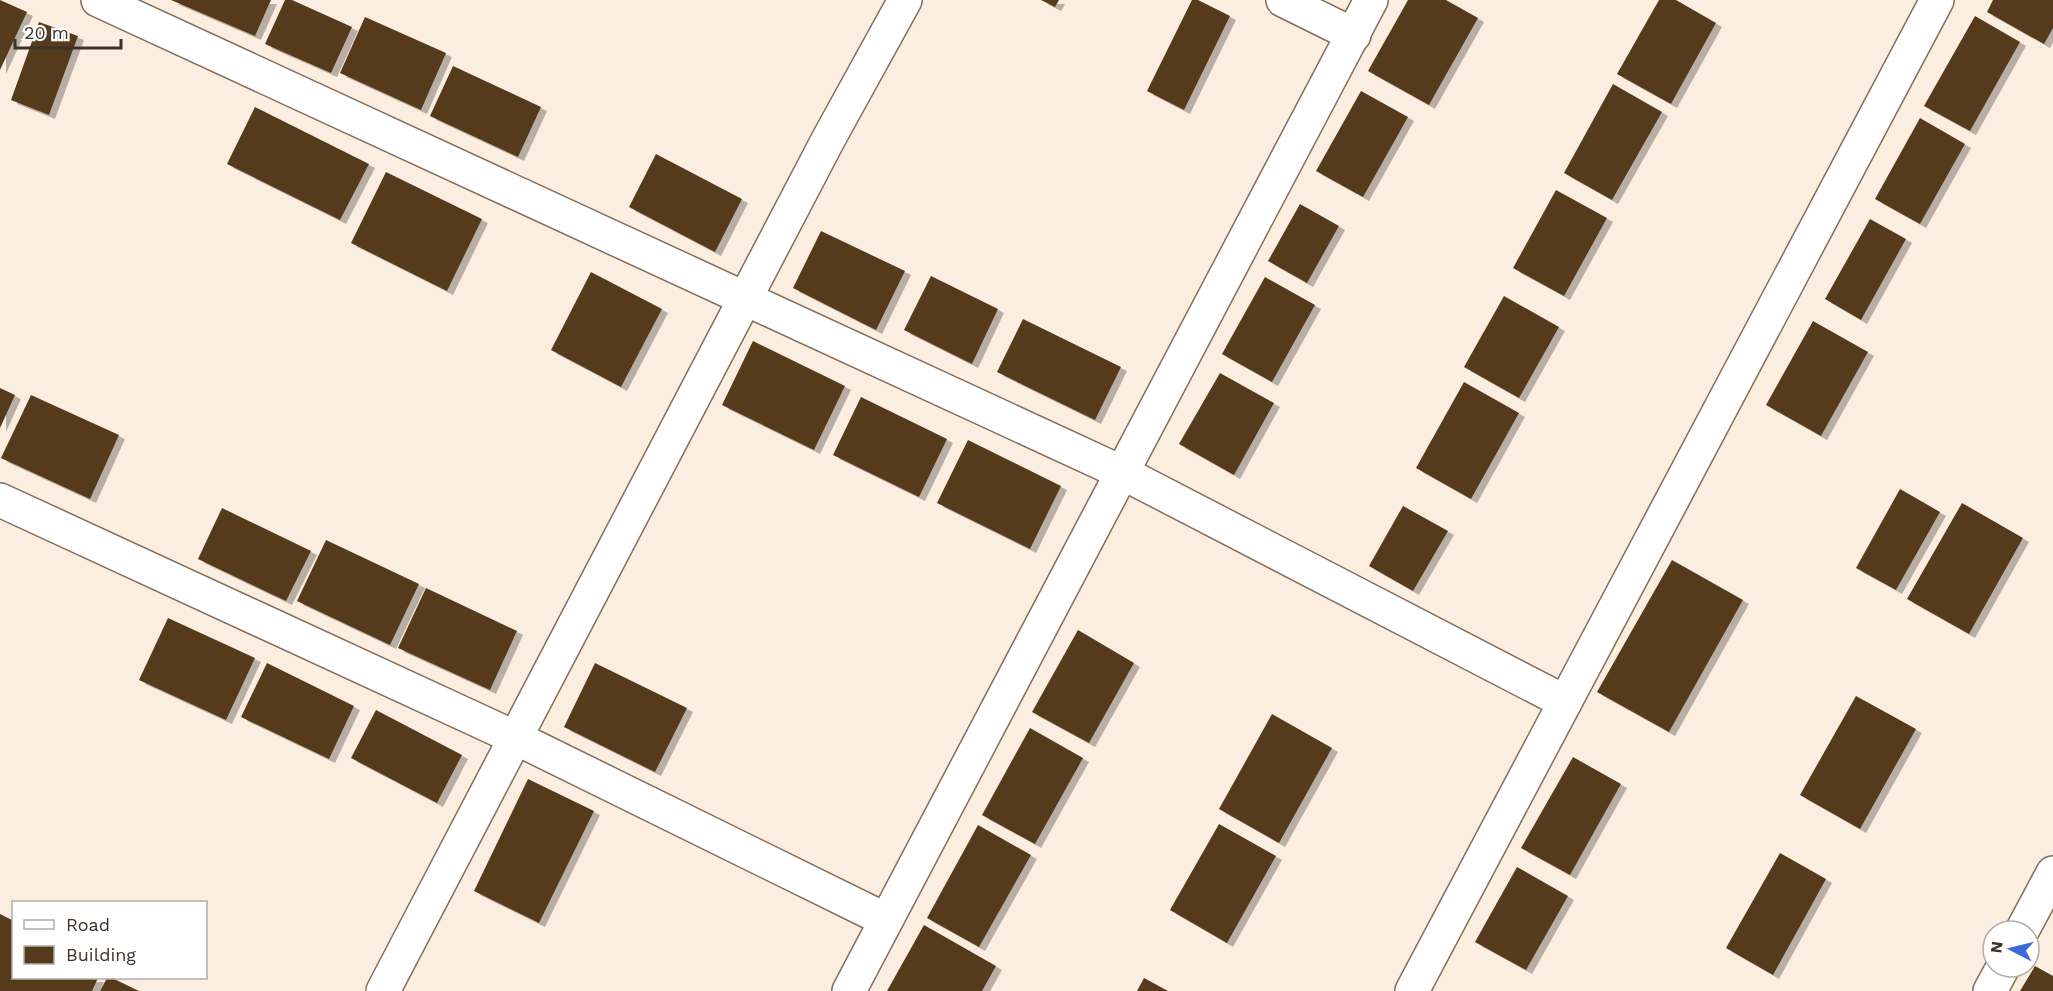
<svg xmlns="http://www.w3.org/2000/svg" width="2053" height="991" viewBox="0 0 2053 991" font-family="'Work Sans',sans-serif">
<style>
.building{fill:#543b1e;filter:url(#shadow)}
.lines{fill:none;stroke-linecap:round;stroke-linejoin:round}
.street-casing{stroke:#836e59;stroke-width:36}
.street{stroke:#fff;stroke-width:33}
</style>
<defs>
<filter id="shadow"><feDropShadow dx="6" dy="4" stdDeviation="0" flood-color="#0004"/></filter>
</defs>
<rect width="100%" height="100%" fill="#fbeddf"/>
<g class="building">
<path d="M0,0L27,12L0,70Z"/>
<path d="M171,0H271L255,36Z"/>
<path d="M285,0H292L352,27L331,73L265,44Z"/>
<path d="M1041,0H1059L1055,7Z"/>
<path d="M1192,0H1198L1230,16L1184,110L1147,91Z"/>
<path d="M1408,0H1446L1478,18L1429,105L1368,71Z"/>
<path d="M1659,0H1676L1716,23L1671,104L1617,74Z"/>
<path d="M1993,0H2053V28L2044,44L1987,12Z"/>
<path d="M1975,16L2020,42L1970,131L1924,106Z"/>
<path d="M365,17L446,53L421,110L340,73Z"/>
<path d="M39,22L78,36L49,115L11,100Z"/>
<path d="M453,66L541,107L518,157L430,116Z"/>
<path d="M1613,84L1662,112L1612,200L1564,173Z"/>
<path d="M1361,91L1408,117L1363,197L1316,171Z"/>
<path d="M255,107L369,164L340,220L227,164Z"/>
<path d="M1920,118L1965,144L1920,224L1875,199Z"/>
<path d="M656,154L742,199L715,252L629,207Z"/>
<path d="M386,172L482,219L447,291L351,243Z"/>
<path d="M1556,190L1607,218L1564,296L1513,268Z"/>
<path d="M1300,204L1339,226L1307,283L1268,261Z"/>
<path d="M1870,219L1906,239L1861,320L1825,299Z"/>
<path d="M821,231L905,271L876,330L793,288Z"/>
<path d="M591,272L662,309L621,387L551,350Z"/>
<path d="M931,276L998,309L972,364L904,330Z"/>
<path d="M1265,277L1315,305L1272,382L1222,354Z"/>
<path d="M1504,296L1559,327L1519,398L1464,367Z"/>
<path d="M1023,319L1121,367L1095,420L997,372Z"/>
<path d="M1813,321L1868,352L1821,436L1766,405Z"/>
<path d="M753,341L845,386L814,450L722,405Z"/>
<path d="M1220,373L1274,403L1234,475L1179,444Z"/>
<path d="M1464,382L1519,413L1471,499L1416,468Z"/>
<path d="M0,388L15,395L0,428Z"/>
<path d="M31,395L119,435L90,499L1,458Z"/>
<path d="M861,397L947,439L919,497L833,455Z"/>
<path d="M968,440L1061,486L1030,549L937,503Z"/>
<path d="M1900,489L1940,512L1896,590L1856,568Z"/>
<path d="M1962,503L2023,538L1969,634L1907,599Z"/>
<path d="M1403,506L1448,531L1413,591L1369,566Z"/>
<path d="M222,508L311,551L286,601L198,559Z"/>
<path d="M326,540L419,584L390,645L297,601Z"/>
<path d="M1672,560L1743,600L1669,732L1597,692Z"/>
<path d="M426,588L517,631L490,690L398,648Z"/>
<path d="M168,618L255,658L226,720L139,680Z"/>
<path d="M1078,630L1134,663L1089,743L1032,712Z"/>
<path d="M267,663L354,706L329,759L241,717Z"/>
<path d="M595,663L687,708L655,772L564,727Z"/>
<path d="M1856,696L1916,729L1860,829L1800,795Z"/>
<path d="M376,710L462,755L437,803L351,758Z"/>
<path d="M1272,714L1332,748L1279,843L1219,809Z"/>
<path d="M1030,728L1083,758L1035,844L982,815Z"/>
<path d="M1573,757L1621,784L1570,875L1521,848Z"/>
<path d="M528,779L594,811L539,923L474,891Z"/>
<path d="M1219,824L1276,856L1227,943L1170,910Z"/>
<path d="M978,825L1031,855L979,947L927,918Z"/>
<path d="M1780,853L1826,879L1773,975L1726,948Z"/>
<path d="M1517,867L1568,896L1526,970L1475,942Z"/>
<path d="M0,914L14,921V978H98L92,991H0Z"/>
<path d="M924,925L996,966L982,991H887Z"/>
<path d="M2035,966L2053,976V991H2020Z"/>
<path d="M107,978H112L139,991H100Z"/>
<path d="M1144,978L1168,991H1137Z"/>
</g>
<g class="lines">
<g class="street-casing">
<g id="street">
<path d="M98,0L1123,473L1565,702"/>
<path d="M1283,0L1354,35"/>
<path d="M0,500L516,738L886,920"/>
<path d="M2022,931L2053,873"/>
<path d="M383,991L829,138L905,0"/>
<path d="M849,991L1371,0"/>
<path d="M1412,991L1937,0"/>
<path d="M1990,991L2003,967"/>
</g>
</g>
<use href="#street" class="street"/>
</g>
<rect x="12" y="901" width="195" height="78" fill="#ffffff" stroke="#b1ada9" stroke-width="1.5"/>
<rect x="24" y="920" width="30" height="9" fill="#ffffff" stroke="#b1ada9" stroke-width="1.5"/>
<text x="66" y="931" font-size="18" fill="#3b3229">Road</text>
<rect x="24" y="946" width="30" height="18" fill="#543b1e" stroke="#b1ada9" stroke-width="1.5"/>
<text x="66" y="961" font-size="18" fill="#3b3229">Building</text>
<g transform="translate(2011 949) rotate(277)"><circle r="28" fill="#ffffff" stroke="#b1ada9" stroke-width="1.5"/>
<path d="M0-4.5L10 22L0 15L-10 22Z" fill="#3e68d9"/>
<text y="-9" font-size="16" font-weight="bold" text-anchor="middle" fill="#3b3229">N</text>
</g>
<path d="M15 39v9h106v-9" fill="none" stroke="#3b3229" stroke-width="3"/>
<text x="24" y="39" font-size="18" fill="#3b3229" stroke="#ffffff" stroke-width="4.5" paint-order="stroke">20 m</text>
</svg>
